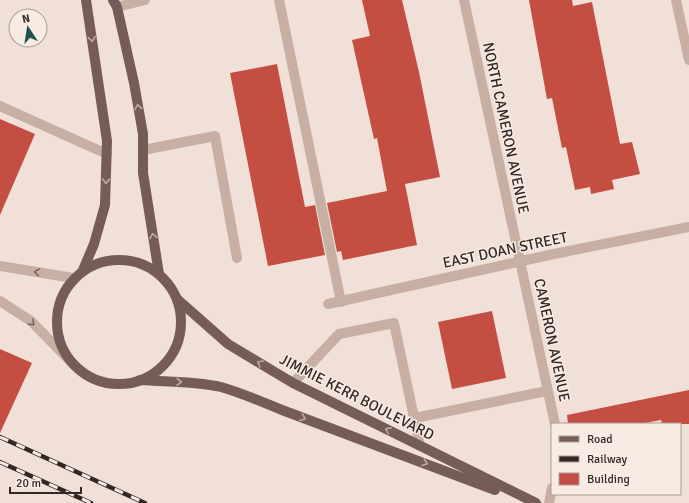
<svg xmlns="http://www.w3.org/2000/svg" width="689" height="503" viewBox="0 0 689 503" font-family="Signika,sans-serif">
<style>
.building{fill:#c44e41}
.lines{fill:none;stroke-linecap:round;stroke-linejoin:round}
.minor{stroke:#c7afa3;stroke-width:10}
.major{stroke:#755c56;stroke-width:10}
.rail-casing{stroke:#332725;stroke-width:4.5}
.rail{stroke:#f8ebe3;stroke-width:3;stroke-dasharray:9;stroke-linecap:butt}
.oneway{stroke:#bdaba4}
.oneway2{stroke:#76645e}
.labels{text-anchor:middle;stroke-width:3;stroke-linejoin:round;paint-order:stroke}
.street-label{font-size:15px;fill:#332725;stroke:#f8ebe3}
</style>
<rect width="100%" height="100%" fill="#f0e0d7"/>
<g class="building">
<path d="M362,0H402L419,72L440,177L405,184L417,245L343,260L341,251L337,252L327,203L387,191L377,138L374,139L352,40L370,36Z"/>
<path d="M529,0H572L573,6L592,2L620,144L632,142L640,174L612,180L614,189L591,194L590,187L575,190L566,147L562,148L552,98L547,99Z"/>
<path d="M277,64L305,207L315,205L325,255L268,266L230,73Z"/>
<path d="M0,119L35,134L0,215Z"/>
<path d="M492,311L506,378L452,389L438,322Z"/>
<path d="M0,349L32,363L0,433Z"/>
<path d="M689,390V424H662L661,420L640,424H568L567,415Z"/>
</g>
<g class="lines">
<g class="minor">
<path d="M279,0L341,302"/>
<path d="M464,0L555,424"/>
<path d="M676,0L689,60"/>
<path d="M117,7L145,0"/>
<path d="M0,106L107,154"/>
<path d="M143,150L215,136L237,258"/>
<path d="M0,266L73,278"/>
<path d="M0,301L31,321L74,365"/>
<path d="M328,304L549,255L689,227"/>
<path d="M293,383L339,334L394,323L420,446"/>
<path d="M415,418L547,391"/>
<path d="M549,503L552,488"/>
</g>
<g class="major">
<path d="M113,0L117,7L134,83L143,134V173L159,274"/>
<circle cx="119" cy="322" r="62"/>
<path d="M83,270L94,244L105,205L107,141L86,0"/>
<path d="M177,299L228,344L293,383L536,503"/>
<path d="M140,380C167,382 195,381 221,387C242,393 262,402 282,410L495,490"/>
</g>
<g class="rail-casing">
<g id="rail">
<path d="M0,437L145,503"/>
<path d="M0,462L91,503"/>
</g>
</g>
<use href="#rail" class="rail"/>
</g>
<defs><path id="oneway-chevron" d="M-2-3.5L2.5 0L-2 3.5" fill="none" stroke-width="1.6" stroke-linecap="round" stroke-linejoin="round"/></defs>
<g class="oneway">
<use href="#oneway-chevron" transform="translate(92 39) rotate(81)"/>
<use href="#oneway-chevron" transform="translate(138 107) rotate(-100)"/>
<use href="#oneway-chevron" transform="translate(106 181) rotate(92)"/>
<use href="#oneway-chevron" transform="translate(153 236) rotate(-99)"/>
<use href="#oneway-chevron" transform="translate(260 363) rotate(-149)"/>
<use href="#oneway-chevron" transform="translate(179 382) rotate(3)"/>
<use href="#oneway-chevron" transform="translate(303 418) rotate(20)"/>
<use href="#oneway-chevron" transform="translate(388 430) rotate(-154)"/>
<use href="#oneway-chevron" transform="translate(425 463) rotate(20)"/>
</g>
<g class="oneway2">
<use href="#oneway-chevron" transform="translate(37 272) rotate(-171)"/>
<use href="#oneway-chevron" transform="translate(32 323) rotate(42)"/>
</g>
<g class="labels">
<g class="street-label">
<text transform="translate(506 128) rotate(78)" y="5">NORTH CAMERON AVENUE</text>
<text transform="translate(505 250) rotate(-12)" y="5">EAST DOAN STREET</text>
<text transform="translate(552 340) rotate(78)" y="5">CAMERON AVENUE</text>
<text transform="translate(357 397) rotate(27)" y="5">JIMMIE KERR BOULEVARD</text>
</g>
</g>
<rect x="551" y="423" width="130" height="72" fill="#f8ebe3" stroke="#a99d97"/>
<rect x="559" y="436" width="20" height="6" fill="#755c56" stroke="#a99d97"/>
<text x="587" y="443" font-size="12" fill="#332725">Road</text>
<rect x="559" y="456" width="20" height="6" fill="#332725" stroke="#a99d97"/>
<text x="587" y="463" font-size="12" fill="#332725">Railway</text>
<rect x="559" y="473" width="20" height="12" fill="#c44e41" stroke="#a99d97"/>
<text x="587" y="483" font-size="12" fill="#332725">Building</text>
<g transform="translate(28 28) rotate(348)"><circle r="19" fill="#f8ebe3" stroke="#a99d97"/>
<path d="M0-3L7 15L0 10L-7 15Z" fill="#1c534f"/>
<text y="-6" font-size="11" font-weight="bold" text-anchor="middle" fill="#332725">N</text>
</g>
<path d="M10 487v6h71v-6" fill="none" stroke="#332725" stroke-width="2"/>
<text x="16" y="487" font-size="12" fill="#332725" stroke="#f8ebe3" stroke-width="3" paint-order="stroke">20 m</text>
</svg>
